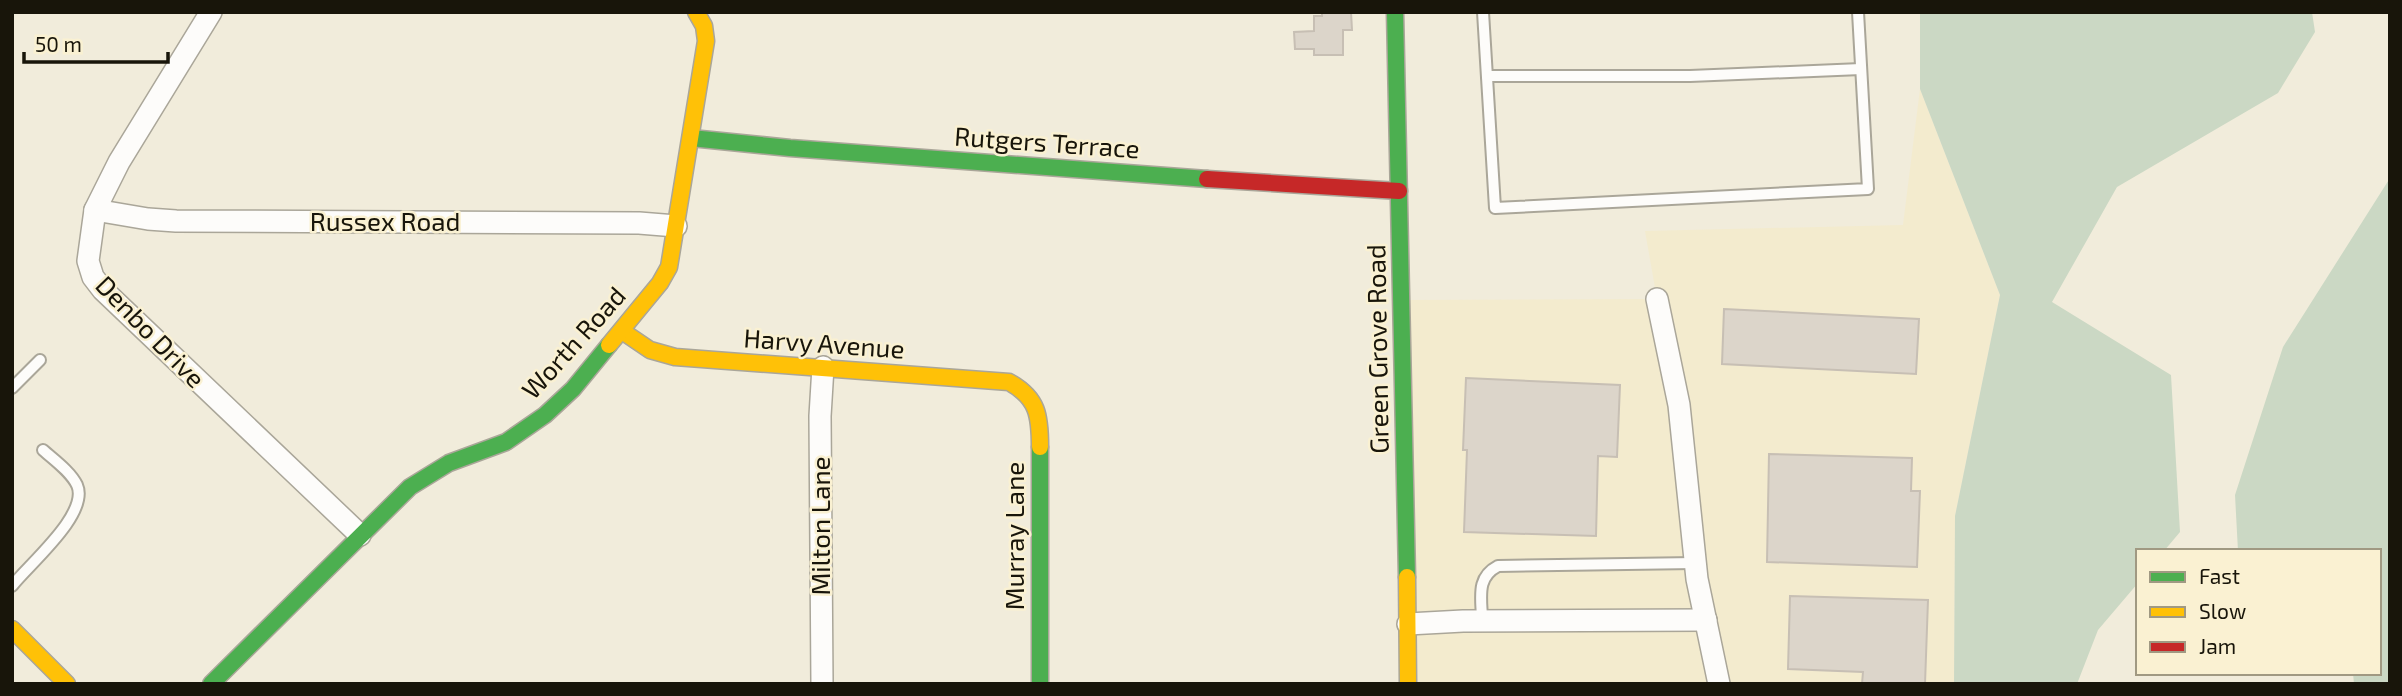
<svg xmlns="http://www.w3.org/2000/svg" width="2402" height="696" viewBox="0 0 2402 696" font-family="'Exo 2',sans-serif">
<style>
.built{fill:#f3ebce}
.green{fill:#cbd8c4}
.building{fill:#dcd5ca;stroke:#c7bfb4;stroke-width:2}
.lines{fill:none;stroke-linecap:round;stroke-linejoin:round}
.lane-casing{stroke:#aaa699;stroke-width:14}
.street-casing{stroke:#aaa699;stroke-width:24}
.fast-casing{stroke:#aaa699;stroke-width:19}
.slow-casing{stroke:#aaa699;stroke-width:19}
.jam-casing{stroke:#aaa699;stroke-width:19}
.lane{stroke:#fdfcfa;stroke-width:10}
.street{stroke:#fdfcfa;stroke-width:21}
.fast{stroke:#4caf50;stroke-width:16}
.slow{stroke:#ffc107;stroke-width:16}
.jam{stroke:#c62828;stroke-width:16}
.labels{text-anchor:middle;stroke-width:5;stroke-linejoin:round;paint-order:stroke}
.street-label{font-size:26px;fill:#18150a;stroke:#faf1d2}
</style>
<rect width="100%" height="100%" fill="#f1ecdb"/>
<path class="built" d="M1920,89L2000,295L1955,516L1954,684H1406L1402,300L1657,299L1645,231L1903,225Z"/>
<g class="green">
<path d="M1920,12H2312L2315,32L2278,93L2117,187L2052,302L2171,375L2180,532L2164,551H2138V583L2098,630L2077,684H1954L1955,516L2000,295L1920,89Z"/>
<path d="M2390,178V684H2354L2353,673H2379V551H2238L2235,495L2283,347Z"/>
</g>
<g class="building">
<path d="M1322,12H1351L1352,30H1343V55H1314V49H1295L1294,32L1314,31V16H1322Z"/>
<path d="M1724,309L1919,319L1916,374L1722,364Z"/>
<path d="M1466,378L1620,385L1617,457L1598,456L1596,536L1464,532L1467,450H1463Z"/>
<path d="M1769,454L1912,458L1911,491H1920L1917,567L1767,562Z"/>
<path d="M1790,596L1928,600L1925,684H1862L1863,672L1788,669Z"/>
</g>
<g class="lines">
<g class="lane-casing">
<g id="lane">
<path d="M1483,12L1495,208L1868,189L1858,12"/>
<path d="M1487,76H1690L1861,69"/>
<path d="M12,388L40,360"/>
<path d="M12,586C28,565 90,514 77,485C70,471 54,460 43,450"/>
<path d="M1482,621C1482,599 1475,578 1498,566L1695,563"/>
</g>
</g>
<g class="street-casing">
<g id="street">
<path d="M211,12L119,162L95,210L88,261L93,277L103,290L360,535"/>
<path d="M95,210L148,219L176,221L639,223L676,226"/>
<path d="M1657,299L1679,405L1697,579L1719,684"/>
<path d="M1408,624L1463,621L1706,620"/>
<path d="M822,684L820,416L823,367"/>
</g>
</g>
<g class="fast-casing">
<g id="fast">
<path d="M1395,12L1407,577"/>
<path d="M691,138L790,148L1207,179"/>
<path d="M1040,447V684"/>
<path d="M211,684L410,487L449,463L506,442L545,415L573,389L609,345"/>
</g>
</g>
<g class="slow-casing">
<g id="slow">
<path d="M622,331L650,350L675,357L1009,382C1038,398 1040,416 1040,447"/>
<path d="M609,345L660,283L669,267L706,41L704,26L696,12"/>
<path d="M1407,577L1408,684"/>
<path d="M12,629L67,684"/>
</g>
</g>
<g class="jam-casing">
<path id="jam" d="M1207,179L1399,191"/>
</g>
<use href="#lane" class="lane"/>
<use href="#street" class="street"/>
<use href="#fast" class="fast"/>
<use href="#slow" class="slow"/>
<use href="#jam" class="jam"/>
</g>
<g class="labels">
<g class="street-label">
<text transform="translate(1047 143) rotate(4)" y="9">Rutgers Terrace</text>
<text x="385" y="231">Russex Road</text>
<text transform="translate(150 332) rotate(46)" y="9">Denbo Drive</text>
<text transform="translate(574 343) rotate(-48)" y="9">Worth Road</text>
<text transform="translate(824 344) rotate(4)" y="9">Harvy Avenue</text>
<text transform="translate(1378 349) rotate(-91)" y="9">Green Grove Road</text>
<text transform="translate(821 526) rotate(-90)" y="9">Milton Lane</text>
<text transform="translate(1015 536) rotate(-90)" y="9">Murray Lane</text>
</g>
</g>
<rect width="2402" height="696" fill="none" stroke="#18150a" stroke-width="28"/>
<rect x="2136" y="549" width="245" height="126" fill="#faf1d2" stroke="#a09982" stroke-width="2"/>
<rect x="2150" y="572" width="35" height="10" fill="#4caf50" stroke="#a09982" stroke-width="2"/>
<text x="2199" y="584" font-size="21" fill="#18150a">Fast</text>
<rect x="2150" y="607" width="35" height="10" fill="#ffc107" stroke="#a09982" stroke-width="2"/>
<text x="2199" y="619" font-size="21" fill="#18150a">Slow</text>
<rect x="2150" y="642" width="35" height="10" fill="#c62828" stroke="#a09982" stroke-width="2"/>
<text x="2199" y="654" font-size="21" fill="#18150a">Jam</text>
<path d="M24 52v10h144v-10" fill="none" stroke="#18150a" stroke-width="3.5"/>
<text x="35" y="52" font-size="21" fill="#18150a" stroke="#faf1d2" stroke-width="5" paint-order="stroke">50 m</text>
</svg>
